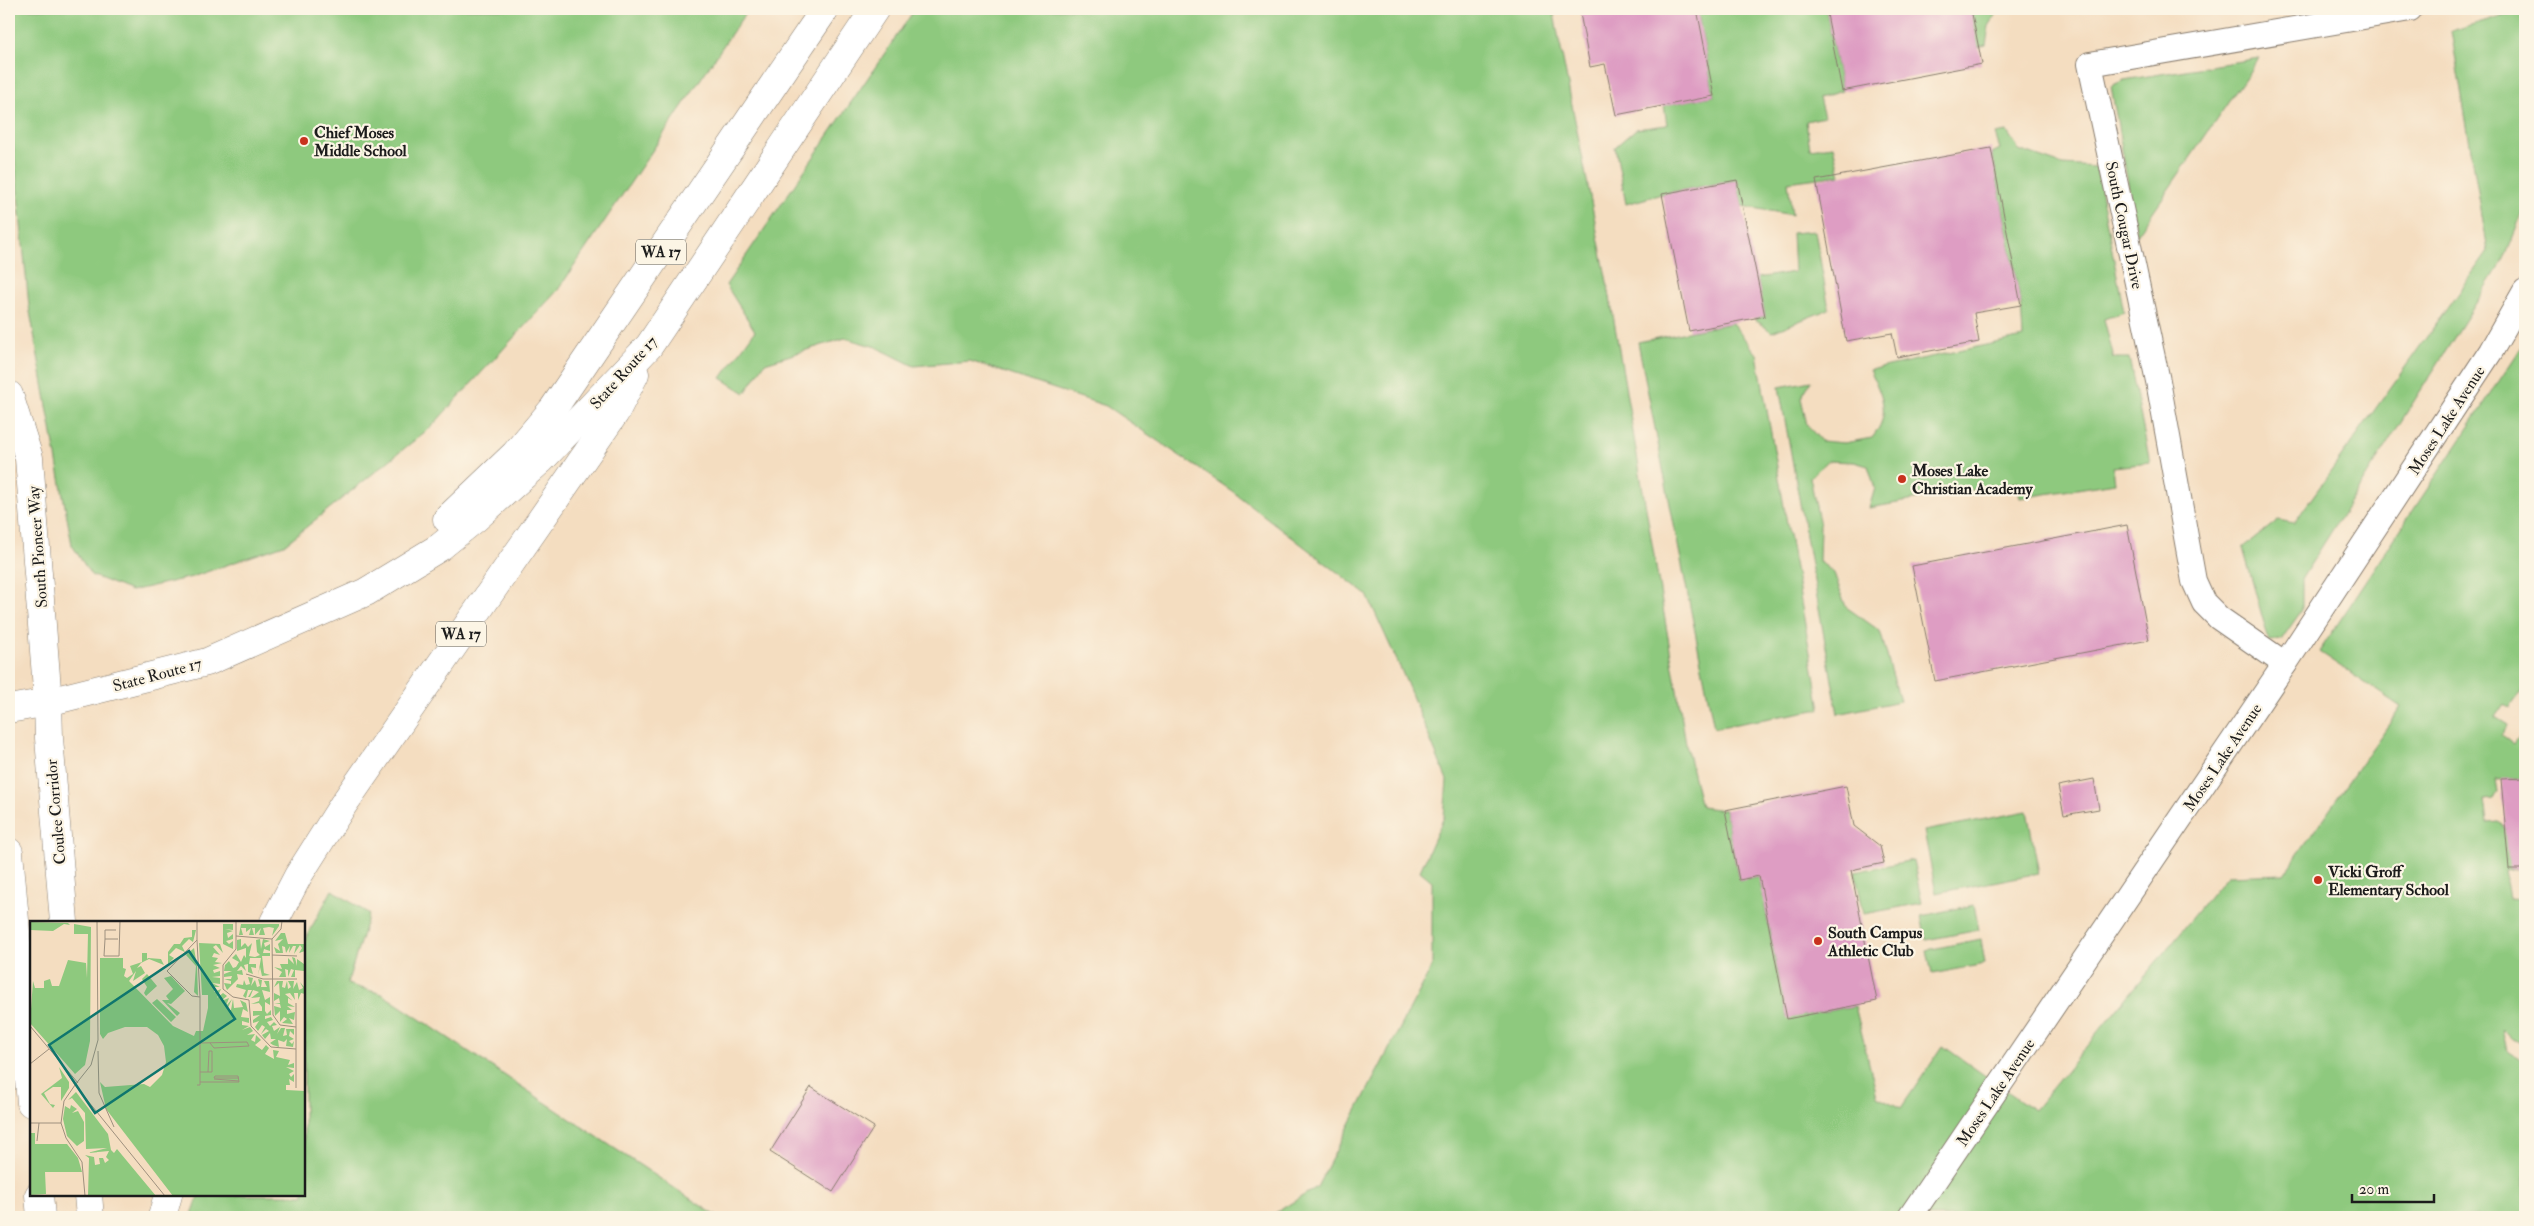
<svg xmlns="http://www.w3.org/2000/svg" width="2534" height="1226" viewBox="0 0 2534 1226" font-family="'IM FELL Double Pica',serif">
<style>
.green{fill:#8ec97e;stroke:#55724d}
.building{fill:#de9dc3}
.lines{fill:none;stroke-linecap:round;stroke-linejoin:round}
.street-casing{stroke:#887c6e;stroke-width:26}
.primary-casing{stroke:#887c6e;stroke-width:29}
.highway-casing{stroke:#887c6e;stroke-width:29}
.street{stroke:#fff;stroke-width:24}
.primary{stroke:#fff;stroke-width:28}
.highway{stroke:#fff;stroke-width:28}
.poi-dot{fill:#c8321e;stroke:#fcf5e5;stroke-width:2}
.labels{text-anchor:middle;stroke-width:4.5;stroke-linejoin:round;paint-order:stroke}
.shield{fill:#fcf5e5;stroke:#5f5d58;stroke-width:1}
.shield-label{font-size:15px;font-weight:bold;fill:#1c1c1c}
.poi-label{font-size:16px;font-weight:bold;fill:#1c1c1c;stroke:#fcf5e5;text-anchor:start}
.street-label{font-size:16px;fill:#1c1c1c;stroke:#fcf5e5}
.inset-road{fill:none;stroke:#9e907e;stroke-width:1}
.view{fill:#0f766e;fill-opacity:0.15;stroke:#0f766e;stroke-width:2.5}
.inset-edge{fill:none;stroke:#1c1c1c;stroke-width:2.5}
</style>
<rect width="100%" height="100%" fill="#fcf5e5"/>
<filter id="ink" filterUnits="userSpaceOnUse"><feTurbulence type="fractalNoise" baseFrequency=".02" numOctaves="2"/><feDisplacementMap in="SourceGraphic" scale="10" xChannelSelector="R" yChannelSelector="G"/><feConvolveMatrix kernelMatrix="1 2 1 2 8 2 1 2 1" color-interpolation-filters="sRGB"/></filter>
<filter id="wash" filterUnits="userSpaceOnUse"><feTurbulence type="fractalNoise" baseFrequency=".0096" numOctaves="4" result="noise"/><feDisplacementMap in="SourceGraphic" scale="20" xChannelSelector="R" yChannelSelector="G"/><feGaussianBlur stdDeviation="1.12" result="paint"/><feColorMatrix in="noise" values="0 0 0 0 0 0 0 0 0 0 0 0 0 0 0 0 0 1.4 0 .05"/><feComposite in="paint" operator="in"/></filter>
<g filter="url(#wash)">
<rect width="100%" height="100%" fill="#f4ddc0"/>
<g class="green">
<path d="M9,9H748L558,290L431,427L284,545L192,577L131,591L91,575L72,545L29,306L9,102Z"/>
<path d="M915,9H1553L1610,297L1687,749L1701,807L1725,810L1739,880L1759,876L1787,1018L1855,1006L1877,1096L1901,1108L1943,1046L2034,1110L2227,876L2284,874L2401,707L2319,652L2525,342V686L2511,707L2504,704L2495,717L2508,725L2501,735L2514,745L2523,732L2525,734V778L2496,780L2498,792L2494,799L2484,800L2487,823L2498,822L2505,826L2506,830L2525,829V856H2523L2525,867L2504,871L2509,899L2525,900V1045L2513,1039L2502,1028L2507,1051L2525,1063V1217H1269L1317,1187L1432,967V881L1420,871L1444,817L1447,780L1403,674L1367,595L1232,491L1106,406L970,361L914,366L876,347L845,338L765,363L745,393L721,378L755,331L726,285Z"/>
<path d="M1697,9H1826L1842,91L1819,98L1824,117L1806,121L1810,149L1833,146L1840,175L1788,182L1792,215L1742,206L1737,180L1662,194L1626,204L1615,147L1636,129L1667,125L1664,105L1714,96Z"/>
<path d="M1971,9H2000L1989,26L1986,45L1978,47Z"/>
<path d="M2525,9V207L2504,259L2302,578V610L2281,640L2269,641L2243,548L2278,520L2294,523L2488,251L2451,31Z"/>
<path d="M2259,58L2254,65L2137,235L2111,86L2124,80Z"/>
<path d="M2007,132L2019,150L2062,165L2096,167L2124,312L2104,319L2114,358H2129L2150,463L2113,467L2115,483L2020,498L2017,482L1869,508L1875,488L1868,466L1854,462L1828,461L1810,477L1820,526L1819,561L1834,573L1846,607L1880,631L1900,701L1838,714L1779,387L1811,381L1801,398L1807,425L1821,441L1844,443L1872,438C1892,413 1882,397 1870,370L2023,337L2021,305L1992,153L2000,149L1995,134Z"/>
<path d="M1815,231L1829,309L1772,332L1754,319L1765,316L1757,278L1794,272L1792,233Z"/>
<path d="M1732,323L1757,354L1820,709L1714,728L1638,342Z"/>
<path d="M2027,811L2039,873L1936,893L1924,831Z"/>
<path d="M1913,860L1922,903L1864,914L1855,872Z"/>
<path d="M332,890L369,914L347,984L382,994L718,1217H191L199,1195H304V941Z"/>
<path d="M1974,905L1979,930L1926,940L1921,916Z"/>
<path d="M1981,939L1985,964L1932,974L1927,950Z"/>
</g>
<g id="blocks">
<g class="building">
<path d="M1600,9H1697L1714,96L1616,115L1605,64L1590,67L1580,13Z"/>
<path d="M1826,9H1971L1982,64L1842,91Z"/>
<path d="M1991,148L2021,305L1974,313L1979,342L1897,357L1892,333L1846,341L1816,180Z"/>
<path d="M1737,180L1765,316L1689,331L1662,194Z"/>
<path d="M2127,525L2149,640L1935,681L1912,566Z"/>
<path d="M2525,778V869H2509L2501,779Z"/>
<path d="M2094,779L2099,809L2064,815L2058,786Z"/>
<path d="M1846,786L1854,826L1880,846L1884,863L1851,870L1877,1001L1787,1019L1759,876L1739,880L1725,810Z"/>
<path d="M811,1087L874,1127L833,1192L770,1152Z"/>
</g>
</g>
</g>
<g filter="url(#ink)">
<use href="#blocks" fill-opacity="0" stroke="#887c6e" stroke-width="1"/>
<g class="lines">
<g class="street-casing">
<g id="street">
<path d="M2285,664L2219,618L2204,603L2194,581L2158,381L2090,64L2410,9"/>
<path d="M1910,1217L2285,664L2491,351L2525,291"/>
</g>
</g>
<g class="primary-casing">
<path id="primary" d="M9,395L29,458L48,702"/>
</g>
<g class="highway-casing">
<g id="highway">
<path d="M447,519L515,454L553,409L825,9"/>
<path d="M48,702L49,738L64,922"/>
<path d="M9,709L48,702L207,662L366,592L440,547L476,518L541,460L649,346L875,9"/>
<path d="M9,852L31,1103"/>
<path d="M274,922L298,876L343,805L615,413L635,374"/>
<path d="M39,1195L41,1217"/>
<path d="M88,1195L90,1217"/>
<path d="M162,1217L168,1195"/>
</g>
</g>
<use href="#street" class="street"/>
<use href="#primary" class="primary"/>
<use href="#highway" class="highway"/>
</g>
</g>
<g class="poi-dot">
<circle cx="304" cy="141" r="5"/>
<circle cx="1902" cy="479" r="5"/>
<circle cx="2318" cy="880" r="5"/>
<circle cx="1818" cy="941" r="5"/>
</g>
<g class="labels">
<g class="shield">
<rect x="636" y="239.5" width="50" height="25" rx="4"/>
<rect x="436" y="621.5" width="50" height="25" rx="4"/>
</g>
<g class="shield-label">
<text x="661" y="257">WA 17</text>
<text x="461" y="639">WA 17</text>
</g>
<g class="poi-label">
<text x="314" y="138">Chief Moses<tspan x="314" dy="18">Middle School</tspan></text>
<text x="1912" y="476">Moses Lake<tspan x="1912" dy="18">Christian Academy</tspan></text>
<text x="2328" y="877">Vicki Groff<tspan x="2328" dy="18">Elementary School</tspan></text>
<text x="1828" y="938">South Campus<tspan x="1828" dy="18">Athletic Club</tspan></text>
</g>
<g class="street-label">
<text transform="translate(2125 225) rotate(78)" y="6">South Cougar Drive</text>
<text transform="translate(623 372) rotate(-48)" y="6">State Route 17</text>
<text transform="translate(2446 420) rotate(-57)" y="6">Moses Lake Avenue</text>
<text transform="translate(37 547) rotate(-94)" y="6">South Pioneer Way</text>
<text transform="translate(157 674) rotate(-15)" y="6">State Route 17</text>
<text transform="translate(2222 757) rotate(-56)" y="6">Moses Lake Avenue</text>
<text transform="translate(55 812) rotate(-95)" y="6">Coulee Corridor</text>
<text transform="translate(1995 1092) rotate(-56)" y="6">Moses Lake Avenue</text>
</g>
</g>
<g transform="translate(30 921)">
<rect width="275" height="275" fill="#f4ddc0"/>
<path d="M0,1L38,2L40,4L34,3L23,10L0,9ZM44,3L61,6L60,120L55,144L45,153L0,102L3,60L5,67H14V60L20,58L22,65H29L38,39L56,42L57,57L58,13H44ZM193,3H203V9L195,8L203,10L197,12L198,17L203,13V18L196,20L199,23L203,20V28L193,23ZM211,3H249V5L242,15L244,7L239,6L233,7L235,14H229L231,7L225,14V7H222L224,14H219L221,7L216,11V7H211L213,14H209ZM162,9H166L163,21L159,18L152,25L155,31L146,27L139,34L144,37L138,43V31L144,23H150L154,17L162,16ZM251,12H255L258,23H275V30L269,32L272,27L270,24L264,33L266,25H263L259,32L260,25L256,32L255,26L252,25L253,32H246L244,26L250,30L248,23L253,18L245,20ZM211,18V26L215,22L218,26L222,22L219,35L225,36L230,34L227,31L226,19L230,18L231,28L233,18L240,20L234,22L235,26L240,23V30L234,28L233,32H240V35H232L234,52L240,54L232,55L230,46L228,54L231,37H220L219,43H226V47L221,46L223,53L218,51V43L214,44L216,50L211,45L207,50L212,49L213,54L207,53L208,58L197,69L194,62L201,63V60L194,58H201L202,55L194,56V53L202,50H194L195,44L199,40L203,47L206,46L209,41L202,37L206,33L211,41L214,34L216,37V27L207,30V19ZM169,22L190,23L193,32L186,24L183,26L190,34L184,32L182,36L188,37L185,41L192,42L183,44L190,47L183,49L184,52L190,50V55L182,56L190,57V63L182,62L190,66H185L184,71L191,68L187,77L193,72L197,75L191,80L199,77L196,85L202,78L197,89H201L203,78L204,87L213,86L210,79L216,82L218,91L213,88L211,96L219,97V102L212,100V104L219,105L212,109L220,106L223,110L217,114L225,113L221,119L225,121L226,114L231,119L225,124L232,129L236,124L239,127L235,133L244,138L243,129L249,130L246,136L260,139L258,144L264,142V147L256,146L264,150L259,153L261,156L264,153V161L259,158L260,164H256V169L275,170V275H143L76,188L70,161L75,166L114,163L120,166L132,154L136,141L134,125L128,114L117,106H95L78,112L73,118L70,113V37H93V47L96,48L94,55L97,57L103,53L100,45L112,41V32H117V38L118,37L131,38L134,44L119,38L111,42L107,47L111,45L115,52L103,60L106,50L99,60L143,105L164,115L166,110H173L178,87V74H172ZM164,27L167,45L168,75L164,71L166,45L156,34ZM262,36L265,37L267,45V38L274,43V50L265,49V56H261L264,49L261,48L258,56V49L255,48L256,56H249L252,51L244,46L252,48L250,43H258V37L264,43ZM117,53L127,65L116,75L114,72L117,66L112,58ZM141,55L155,70L141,83L137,82L150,92L147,95L132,79H139L136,75L143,68L134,57ZM218,56L223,57L221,65L225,59L227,66L230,65L228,58L232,59L231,66H237L234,60H239L240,71L232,69L235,79L240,76V84L235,81V90L237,93L241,89V94L235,95V98L241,96L243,99L237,101L240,105L244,101L247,104L242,105L244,110L250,106L247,113L251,107H255L253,115L257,114L256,108H264V114L260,110L259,115L264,118L259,120L262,123L264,120L263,126L256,125L257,118L254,121L248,119L249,126L243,124L240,122L246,118H241L240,112L235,118L232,114L239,110L236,108L231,113L235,106L232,104L228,110L225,106L229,100L223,102V99L230,94L223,95V90H232V86L229,82L221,83L229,80L230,76L221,77L229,71L223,69L220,76H218L222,69H218L216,77L213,75L216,69L206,66L207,63L213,64L214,59L216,64L220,63ZM247,60H253L252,66L255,67L257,60L258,68L261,66L258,60H264L263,68L267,61L269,69L273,67L270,61L275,67V73L271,72L268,79V72H264L265,79L260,72L255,73L263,80L258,77V82L265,86L257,85L262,89H257V93L265,91L264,99L259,97L263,103L252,102L257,98L254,96L250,101V90L245,95L244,85L251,87L250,83H244L250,82L249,77L244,80V72L250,75L249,62L244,66ZM127,78L146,96L141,101L122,82ZM29,146L39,161V167L31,180V166H23L14,172L20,183L25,184L23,187L11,173L32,157ZM46,171L78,213L81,229L84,232L87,228L126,275H58L59,237L55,234L64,236L65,244L70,243L69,237H73L75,242L79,239L76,236L79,230L57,232L77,227L56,228L55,192L42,177L38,179ZM41,184L47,188L42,192L48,190L54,201V220L47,225L37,215L33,198L35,185L40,188ZM0,212H5V223H37L48,237L52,251H15L16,273L0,274Z" fill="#8ec97e"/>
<path class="inset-road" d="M67,0L68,119L61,144L45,164L135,275M167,0V19L137,50L162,75L170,76M206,0V28L193,44V68L203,76L219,79L221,105L241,126L266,128M215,0L275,1M252,0L251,8L242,18L243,94L250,104L266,106M206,15L242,18M75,18V9H86M88,18H75L74,35H89L90,0M167,19L170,76V164H167M242,34L267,35M216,53L233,58H267M0,105L48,162M170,122L217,121L219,125L184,127L180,122M68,130L69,172L84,206M0,143L19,128M33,145L45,164M170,151H182V130H179L178,151M184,157H209M184,158L209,160M170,161H209L208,155H185L184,157M45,164L34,180L31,202L36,217L52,241L55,275M266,167V82M0,202H31M7,220L9,202"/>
<path class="view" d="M159,30L205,98L65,192L19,124Z"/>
<rect width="275" height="275" class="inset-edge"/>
</g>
<rect width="2534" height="1226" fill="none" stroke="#fcf5e5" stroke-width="30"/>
<path d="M2352 1194v8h82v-8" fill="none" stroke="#1c1c1c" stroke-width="2.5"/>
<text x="2359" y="1194" font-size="15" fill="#1c1c1c" stroke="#fcf5e5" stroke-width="4" paint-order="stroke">20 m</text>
</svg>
